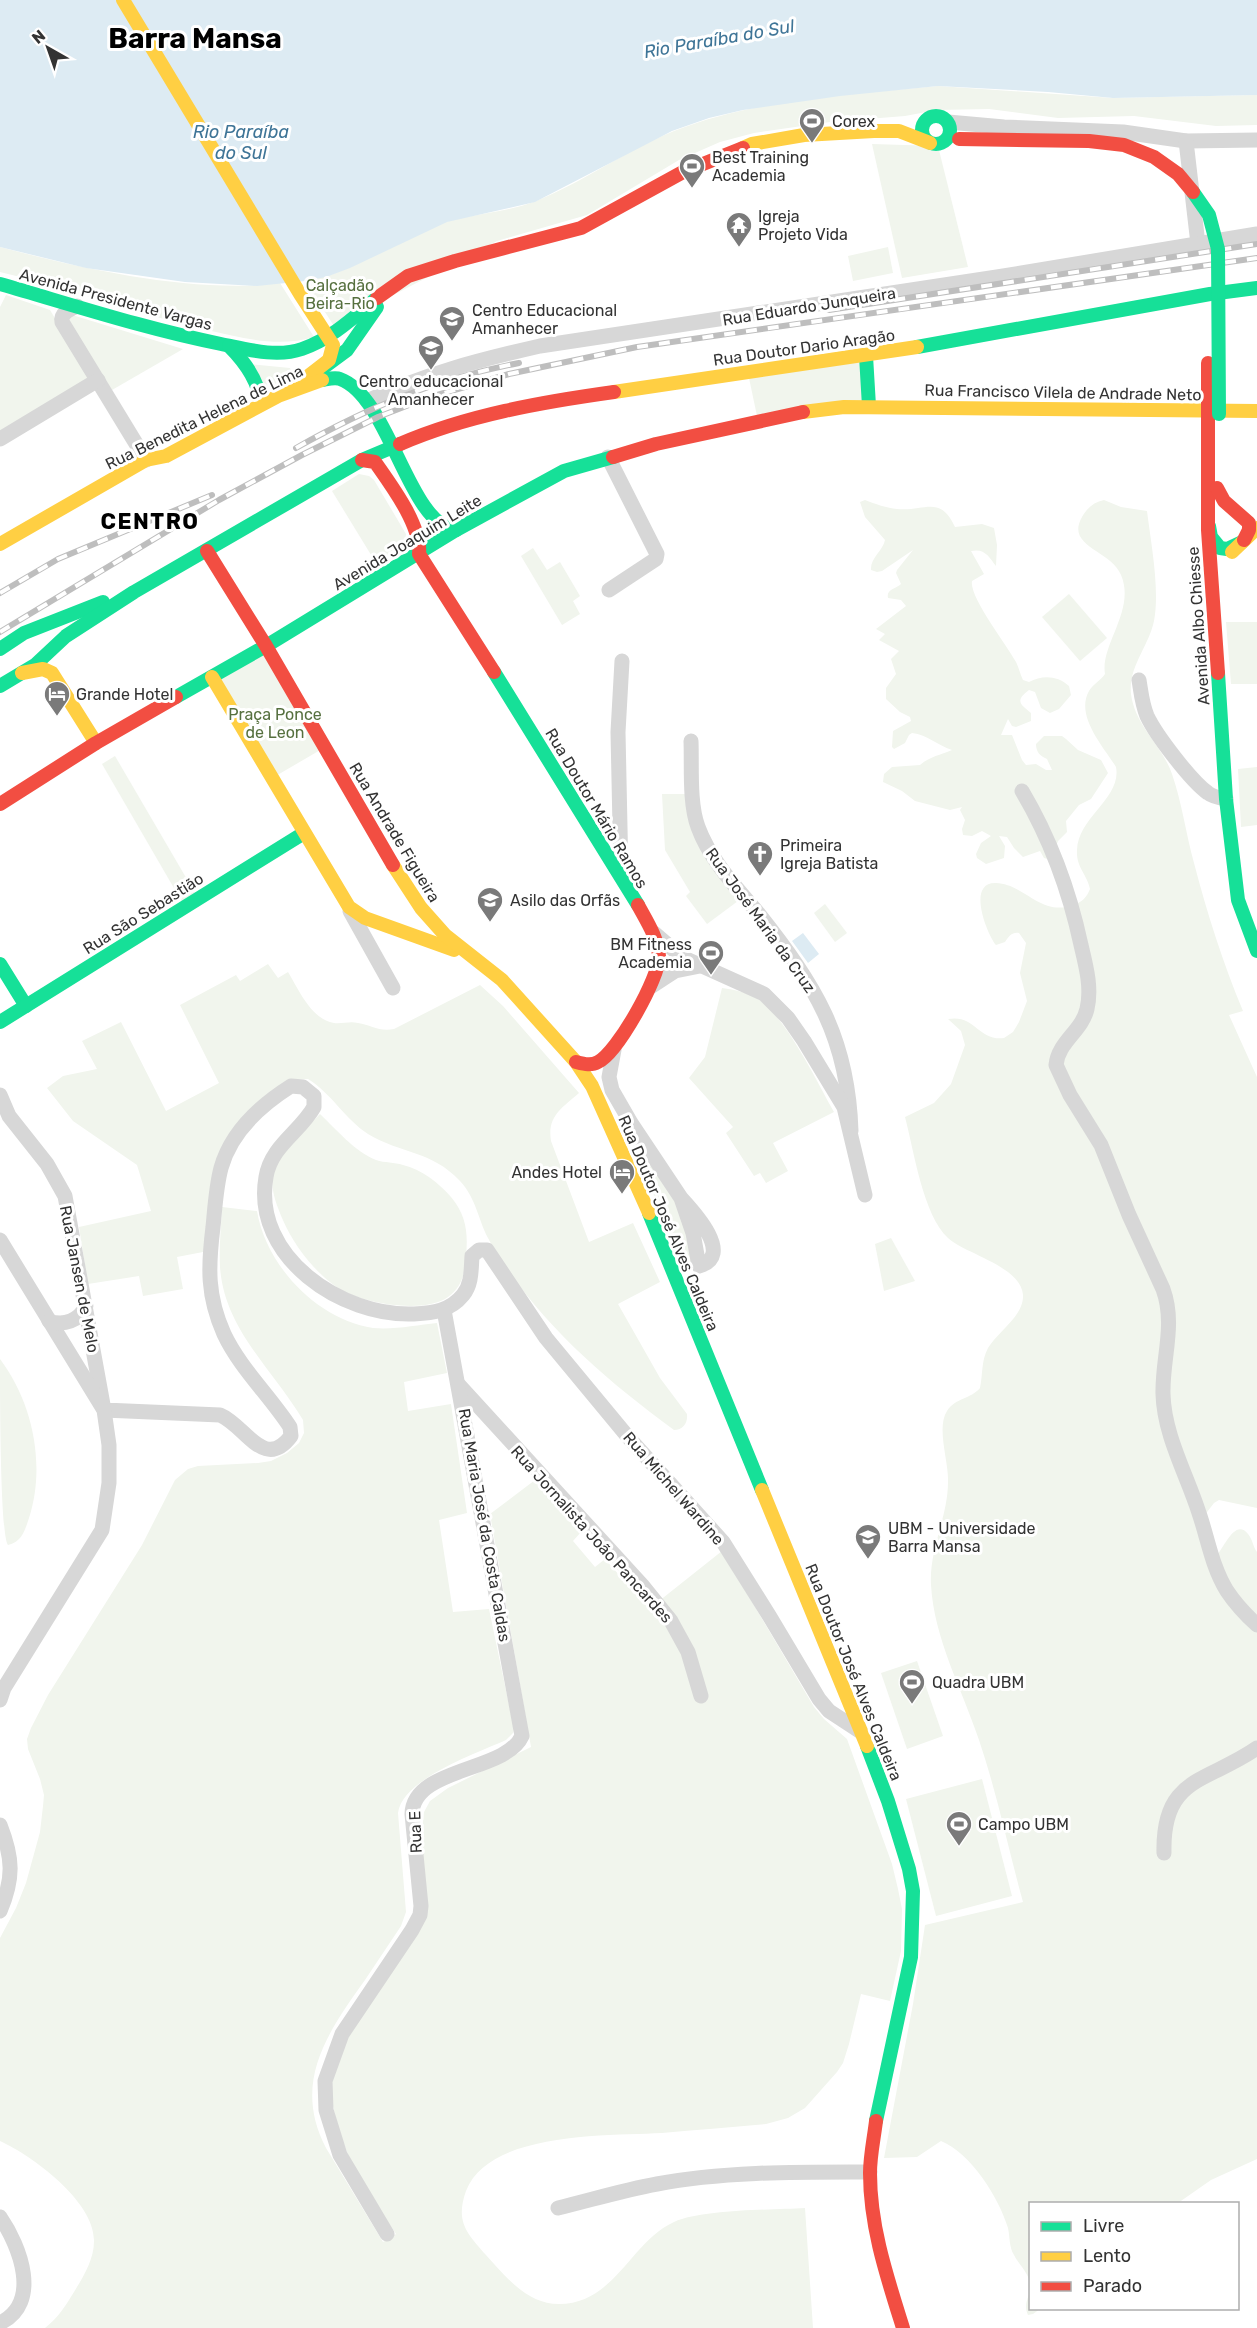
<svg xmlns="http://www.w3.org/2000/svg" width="1257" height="2328" viewBox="0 0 1257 2328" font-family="Rubik,sans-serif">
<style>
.green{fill:#f1f5ed}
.water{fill:#ddebf3}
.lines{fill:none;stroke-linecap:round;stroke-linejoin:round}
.street{stroke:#d7d7d7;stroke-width:15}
.fast{stroke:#16e098;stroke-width:14}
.slow{stroke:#ffcf43;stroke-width:14}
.jam{stroke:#f24e42;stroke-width:14}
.rail-casing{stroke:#bebebe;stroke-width:6}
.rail{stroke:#fff;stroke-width:4;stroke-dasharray:11;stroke-linecap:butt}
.fast-bridge{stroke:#16e098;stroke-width:14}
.jam-bridge{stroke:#f24e42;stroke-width:14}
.labels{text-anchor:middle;stroke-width:6;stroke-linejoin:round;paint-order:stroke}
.poi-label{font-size:16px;fill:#333;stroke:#fff;text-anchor:start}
.park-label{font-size:16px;fill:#56703f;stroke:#fff}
.street-label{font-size:16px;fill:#333;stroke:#fff}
.water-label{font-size:18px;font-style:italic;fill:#3f7597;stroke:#fff}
.district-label{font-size:22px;font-weight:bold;letter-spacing:1.5px;fill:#000;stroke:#fff}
.town-label{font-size:28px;font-weight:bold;fill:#000;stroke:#fff}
</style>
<rect width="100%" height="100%" fill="#fff"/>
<g class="green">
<path d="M938,86L1113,98L1257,95V125L1216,126L1134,116L1058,118L989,109L937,110L905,116L830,122L754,133L720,142L679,160L587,215L497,241L334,326L305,281C352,273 390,244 434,226C467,213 503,214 536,201C584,182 626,150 674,131C757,98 851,95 938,86Z"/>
<path d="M872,144L938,146L968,267L902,278Z"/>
<path d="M0,247C83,269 195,294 280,283L314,337C278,348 243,338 207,330C137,314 70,288 0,272Z"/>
<path d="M888,247L893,273L853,281L848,256Z"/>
<path d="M6,295L50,310L92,380L0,433V307Z"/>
<path d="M69,314L183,349L112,390L67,318Z"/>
<path d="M860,358L866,403L757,416L749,378Z"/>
<path d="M248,364L290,368L293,374L263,391Z"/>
<path d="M359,474L369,476L374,480L406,534C405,550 388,556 376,563L332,491Z"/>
<path d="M865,500C875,504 887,508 897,509C924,512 940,494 955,527L982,524L994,528L997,545L996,566C989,557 985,548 971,551L984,574L972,581C969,597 1007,645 1016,662C1019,668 1020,674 1023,680L1029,682C1042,675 1057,675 1069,686L1071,695L1059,709L1050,713L1041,708L1035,692L1029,690C1014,701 1021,705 1031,713V721L1016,727L1012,726L1008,719L1001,735H1012L1022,760L1026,765L1036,764L1046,770H1052L1047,759C1040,756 1036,752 1036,744L1044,736H1062L1066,739L1078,750L1101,760L1108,773L1091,799L1079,805L1066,821L1067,832L1058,841L1051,860L1044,858L1040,851L1023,857L1014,848L1007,837L999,836L1005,846L1004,858L986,864L977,858L976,854L981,843L991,836L982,831L972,836L963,835L962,829L965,820L960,810L962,807L950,810L915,801L902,791L883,782L884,774L892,767L920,765C929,757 940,755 952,750C937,745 928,735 912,733L909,735L905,743L894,749L892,747L893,731L911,721L910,717L900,712L886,699V688L896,674L891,659L899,651L879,640L885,634L876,629L906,606L901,600L888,598C886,589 896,589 901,584L896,573L897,570L913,550L882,571L877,572L871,570C870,558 883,551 885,540L865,517L860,502Z"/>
<path d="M1104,500L1121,507L1147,511C1151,543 1160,590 1154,621C1149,646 1128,667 1131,694C1135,726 1162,745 1172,774C1182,803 1186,834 1194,863C1207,913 1223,963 1243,1011L1229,1015L1257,1077V1508L1219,1500L1214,1503L1204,1516L1217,1555C1224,1548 1235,1518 1248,1534C1253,1540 1253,1547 1257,1552V2159L1211,2180L1178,2203L1030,2204V2308L1040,2309L1033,2314L1028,2315C1022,2303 1032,2295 1030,2283C1028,2272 1019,2265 1014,2255C1009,2247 1010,2237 1008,2228C999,2198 971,2153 941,2141L917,2157L884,2158L913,2004L925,1925L1023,1902C1008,1848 997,1793 979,1740C962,1689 934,1639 931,1585C929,1549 948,1517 948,1482C949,1462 936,1428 947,1411C955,1398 971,1399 980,1388C983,1374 981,1361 988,1348C998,1331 1024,1316 1023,1295C1021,1266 965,1254 948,1238C923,1215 914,1151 905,1117L934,1103L951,1084L965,1045L961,1031L948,1019C975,1014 978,1041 1004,1038L1013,1032L1019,1022L1027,1001L1020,973L1026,943L1019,933C1012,932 1009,936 1005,942L996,945C987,934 966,882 996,883C1025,884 1040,917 1074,905C1082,902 1087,897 1090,889C1087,874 1076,868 1077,850C1078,817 1122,798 1116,767C1103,746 1075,716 1089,691C1093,684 1101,680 1105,674C1100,645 1136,610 1121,575C1111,550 1065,547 1082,517C1087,508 1094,502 1104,500Z"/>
<path d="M533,548L547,570L560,562L580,596L573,601L580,614L562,625L521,556Z"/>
<path d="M1069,594L1107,638L1080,661L1042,617Z"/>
<path d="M1226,622H1257V684H1231Z"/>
<path d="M265,650L322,749L274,777L216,677Z"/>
<path d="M115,756L195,893L182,902L102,764Z"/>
<path d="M1257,767V825L1241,827L1238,769Z"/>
<path d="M662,794H689L702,853L738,901L707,924L686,896L690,892L665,850Z"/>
<path d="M825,904L847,933L835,942L814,913Z"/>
<path d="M268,964L278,978L288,972C299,990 311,1019 334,1023C342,1024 350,1021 358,1023C371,1025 379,1032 394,1029L480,985L503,1006L579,1093C562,1108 547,1116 551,1141L589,1242L633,1223L660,1282L618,1304L660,1378L687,1414C688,1423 683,1430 674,1430C610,1383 550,1332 505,1266C499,1257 493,1248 488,1238C478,1219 476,1198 460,1181C431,1150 401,1154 368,1134C345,1119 331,1093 308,1079L293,1080L234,1130L203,1252L177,1257L183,1289L143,1296L139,1276L88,1284L79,1227L151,1211L137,1165L73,1121L47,1088L63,1076L97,1069L82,1041L121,1022L166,1111L219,1083L180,1005L236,975L240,981Z"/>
<path d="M722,988C735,990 747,992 758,999C786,1017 817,1082 834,1112L773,1143L788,1171L766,1183L760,1173L754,1176L726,1133L733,1127L689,1078L705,1057Z"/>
<path d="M320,1114C336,1129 355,1152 376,1160C385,1163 394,1162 403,1165C421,1169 439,1183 451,1197C467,1216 468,1234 466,1257C465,1273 462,1287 448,1297C424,1315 358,1303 335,1286C312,1269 293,1244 282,1218C276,1203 269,1187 274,1170C280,1148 305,1130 320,1114Z"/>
<path d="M626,1128L675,1194L697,1266L686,1273Z"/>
<path d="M222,1207L257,1211C266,1266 318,1320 373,1328C394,1330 417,1325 437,1323L447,1373L404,1382L408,1411L451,1404L467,1513L439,1520L453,1612L489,1609L514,1729L513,1733L506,1740C477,1753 402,1779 398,1813L406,1912L401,1926C389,1944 377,1962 365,1980C327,2033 292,2083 326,2148L383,2242L396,2234L366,2189L350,2160L337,2125L329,2087L344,2042L417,1931L420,1849L424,1812L430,1801L448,1788L531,1747L490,1514L535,1480L582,1531L573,1541L595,1567L605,1559L649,1609L722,1551L814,1707L824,1719L847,1739L892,1864L898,1889L902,1909L901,1951L890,2001L861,1994L849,2044L843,2063L837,2072L805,2108L788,2118L766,2124C731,2127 696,2130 662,2133C609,2136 489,2131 466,2191C455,2222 467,2233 486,2255C506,2277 527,2304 559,2304C615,2304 631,2241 674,2222C703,2209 772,2210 805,2208L813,2328H45C58,2318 66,2305 74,2292C83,2277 94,2260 94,2241C95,2202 33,2156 0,2141V1938L16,1908L26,1883L40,1832L43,1806L44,1795L40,1779L28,1749L27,1739L31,1728L48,1695L142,1545L175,1480L188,1469L198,1466L258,1463L271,1461L287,1453L299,1443L304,1433L303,1420L298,1412C268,1365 224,1326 220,1267C219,1247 221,1227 222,1207Z"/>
<path d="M891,1238L915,1281L884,1291L875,1244Z"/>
<path d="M0,1359C33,1403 46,1465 29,1518C25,1530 22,1542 8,1545C0,1536 0,1384 0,1359Z"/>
<path d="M917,1661L943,1736L907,1749L881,1673Z"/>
<path d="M982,1779L1012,1896L936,1916L906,1799Z"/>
</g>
<g class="water">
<path d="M0,0H1257V95L1113,98L1048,92L938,86L840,96L743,110L709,118L672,131L535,202L447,222L350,268L326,277L305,281L257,286L185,282L86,268L0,247Z"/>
<path d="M803,933L819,954L808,963L792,941Z"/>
</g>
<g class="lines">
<g class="street">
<path d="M948,122L1004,127L1123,132L1186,141L1257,140"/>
<path d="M1186,141L1198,244"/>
<path d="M77,306C70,309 60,313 62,322L146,460"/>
<path d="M367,401C424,374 479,360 540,346L997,277L1257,234"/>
<path d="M0,439L98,380"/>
<path d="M608,457L657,554L656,559L609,590"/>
<path d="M1139,680C1141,692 1142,704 1147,716C1156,735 1191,781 1208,793C1213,797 1219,798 1226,799"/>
<path d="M691,741C692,766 689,803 698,827C710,860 736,887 758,913C815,985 848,1037 851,1131"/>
<path d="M1022,791C1051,840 1069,889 1081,945C1086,966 1092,988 1087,1009C1082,1031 1058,1042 1056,1065L1070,1095L1101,1145L1129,1215L1163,1289C1176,1325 1162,1358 1163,1394C1164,1435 1187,1475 1199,1513C1208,1539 1212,1567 1227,1591C1235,1603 1246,1615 1257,1625"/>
<path d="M621,875L618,732L622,661"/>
<path d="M350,911L393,988"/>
<path d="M654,933L682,957L764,994L788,1018L804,1041L844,1107L865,1195"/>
<path d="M652,986L675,971L700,966"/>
<path d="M614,1050L609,1077L612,1090L631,1123L681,1198L693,1233L699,1266C735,1256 693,1211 681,1198"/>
<path d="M0,1095L9,1116L47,1164L65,1196L104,1410L220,1415C245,1425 264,1472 291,1436L290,1427C270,1396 240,1368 224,1334C207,1296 208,1267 213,1227C215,1207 216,1187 221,1168C231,1132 261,1105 291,1086L303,1087L314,1096V1107C300,1132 271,1146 266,1177C252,1257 342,1317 414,1314C433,1313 450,1311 463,1295C472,1284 471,1270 472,1256L479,1250H487L546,1338L628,1437L723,1542L770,1617L819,1699L829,1711L861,1732"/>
<path d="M0,1240L104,1410L109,1445V1483L102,1530L4,1688L0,1700"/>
<path d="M49,1321C64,1326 79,1321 86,1306"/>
<path d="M459,1385L642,1585L671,1621L688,1652L701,1696"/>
<path d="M0,1825C13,1858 14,1878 0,1911"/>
<path d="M1164,1853C1162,1776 1207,1783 1257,1748"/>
<path d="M558,2208C591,2200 624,2190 657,2184C723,2171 803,2172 870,2172"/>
<path d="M0,2217C20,2246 42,2303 0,2323"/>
<path d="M387,2234L340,2155L326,2110L325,2081L342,2034L412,1930L420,1915L421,1906L412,1814C413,1767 506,1772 522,1736L444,1310"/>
</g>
<g class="fast">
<circle cx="936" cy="130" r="14"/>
<path d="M0,284C73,305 146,329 221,344C246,349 276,358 302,349C331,339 353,318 377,298"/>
<path d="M229,346C245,362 259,381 261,404"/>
<path d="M917,347L1210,294L1257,288"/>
<path d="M866,356L869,406"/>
<path d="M324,367L347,350L377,307"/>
<path d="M322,380C328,379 335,377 340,379C390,397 408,525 456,530"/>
<path d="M1209,526L1211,537L1220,548L1227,549L1242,542"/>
<path d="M0,649L24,633L103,602"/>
<path d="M494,672L638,905"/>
<path d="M1218,673L1226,799L1238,900L1257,951"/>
<path d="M0,686L35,665L66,636L134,592L362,460L400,444"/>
<path d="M176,697L266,646L456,530L564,471L613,457"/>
<path d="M0,964L26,1006"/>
<path d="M0,1022L304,833"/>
<path d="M649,1213L762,1490"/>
<path d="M867,1746L888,1801L909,1869L913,1891L911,1957L876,2121"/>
</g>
<g class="slow">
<path d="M123,0L300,294L333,345L329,360L307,377"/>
<path d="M743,148L752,144L804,135L874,131H899L930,143"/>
<path d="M614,392L917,347"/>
<path d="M803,412L844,407L1257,411"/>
<path d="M0,544L146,460L166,456L278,396L322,380"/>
<path d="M1232,552L1257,528"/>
<path d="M22,673L43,669L52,673L96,743"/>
<path d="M212,677L349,907L365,918L454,950"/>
<path d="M393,865L421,908L445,935L502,980L576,1062L592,1086L649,1213"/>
<path d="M762,1490L867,1746"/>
</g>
<g class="jam">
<path d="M377,298L408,276L455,261L581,228L683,172L743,148"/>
<path d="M1208,363V530L1218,673"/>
<path d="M400,444C467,415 542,402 614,392"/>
<path d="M613,457L656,444L803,412"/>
<path d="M362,460L375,462C391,485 422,526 419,554L494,672"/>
<path d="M1217,488L1224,501L1249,523V530L1244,540"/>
<path d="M207,551L266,646L393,865"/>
<path d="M0,804L96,743L176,697"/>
<path d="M576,1062C584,1064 591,1066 598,1062C617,1053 660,977 659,956C658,938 646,920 638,905"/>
<path d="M876,2121C874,2138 870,2156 870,2173C870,2227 887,2277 903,2328"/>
</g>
<g class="rail-casing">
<g id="rail">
<path d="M829,310L1257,244"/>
<path d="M296,448C369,407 435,379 519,363"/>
<path d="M0,593L58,559L212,495"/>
<path d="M0,632L219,500L302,455L378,417L427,398L509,374L637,347L1257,258"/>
</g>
</g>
<use href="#rail" class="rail"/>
<path class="fast-bridge" d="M1193,192L1209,215L1218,249L1219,414"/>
<path class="jam-bridge" d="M959,139L1089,141L1124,145L1154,157L1178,174L1193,192"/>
</g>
<defs>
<g id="stadium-pin" transform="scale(1.35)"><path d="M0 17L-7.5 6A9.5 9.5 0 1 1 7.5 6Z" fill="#7a7a7a" stroke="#fff"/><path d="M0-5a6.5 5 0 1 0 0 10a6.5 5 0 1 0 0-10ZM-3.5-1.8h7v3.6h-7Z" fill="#fff"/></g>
<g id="temple-pin" transform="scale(1.35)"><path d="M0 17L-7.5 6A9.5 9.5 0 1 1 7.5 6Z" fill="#7a7a7a" stroke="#fff"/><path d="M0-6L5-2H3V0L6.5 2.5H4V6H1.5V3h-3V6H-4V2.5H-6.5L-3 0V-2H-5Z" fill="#fff"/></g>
<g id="school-pin" transform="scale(1.35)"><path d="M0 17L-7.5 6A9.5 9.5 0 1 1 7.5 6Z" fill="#7a7a7a" stroke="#fff"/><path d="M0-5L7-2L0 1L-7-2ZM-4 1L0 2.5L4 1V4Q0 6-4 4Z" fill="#fff"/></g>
<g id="hotel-pin" transform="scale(1.35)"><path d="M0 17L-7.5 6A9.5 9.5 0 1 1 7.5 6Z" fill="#7a7a7a" stroke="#fff"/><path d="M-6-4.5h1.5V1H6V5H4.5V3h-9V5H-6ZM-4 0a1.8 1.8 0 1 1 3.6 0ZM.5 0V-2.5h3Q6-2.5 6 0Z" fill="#fff"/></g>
<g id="church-pin" transform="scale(1.35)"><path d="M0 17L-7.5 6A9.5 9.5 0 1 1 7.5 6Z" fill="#7a7a7a" stroke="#fff"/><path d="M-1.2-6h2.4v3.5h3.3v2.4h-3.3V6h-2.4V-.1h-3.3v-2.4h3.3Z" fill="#fff"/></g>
<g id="university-pin" transform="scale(1.35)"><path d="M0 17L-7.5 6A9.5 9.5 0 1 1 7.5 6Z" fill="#7a7a7a" stroke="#fff"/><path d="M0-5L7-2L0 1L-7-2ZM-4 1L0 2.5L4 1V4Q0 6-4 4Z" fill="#fff"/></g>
</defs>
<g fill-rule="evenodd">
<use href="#stadium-pin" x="812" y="121"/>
<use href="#stadium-pin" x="692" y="166"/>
<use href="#temple-pin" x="739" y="225"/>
<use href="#school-pin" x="452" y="319"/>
<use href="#school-pin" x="431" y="348"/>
<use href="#hotel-pin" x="57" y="694"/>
<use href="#church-pin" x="760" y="854"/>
<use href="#school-pin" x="490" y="900"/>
<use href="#stadium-pin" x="711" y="953"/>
<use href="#hotel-pin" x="622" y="1172"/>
<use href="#university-pin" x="868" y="1537"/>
<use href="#stadium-pin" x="912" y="1682"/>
<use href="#stadium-pin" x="959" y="1824"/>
</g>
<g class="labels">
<g class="poi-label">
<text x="832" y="127">Corex</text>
<text x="712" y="163">Best Training<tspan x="712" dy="18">Academia</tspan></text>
<text x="758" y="222">Igreja<tspan x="758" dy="18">Projeto Vida</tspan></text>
<text x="472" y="316">Centro Educacional<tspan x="472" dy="18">Amanhecer</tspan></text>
<text x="431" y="387" text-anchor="middle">Centro educacional<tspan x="431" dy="18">Amanhecer</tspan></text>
<text x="76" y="700">Grande Hotel</text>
<text x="780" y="851">Primeira<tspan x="780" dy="18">Igreja Batista</tspan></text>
<text x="510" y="906">Asilo das Orfãs</text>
<text x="692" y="950" text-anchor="end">BM Fitness<tspan x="692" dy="18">Academia</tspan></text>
<text x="602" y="1178" text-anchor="end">Andes Hotel</text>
<text x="888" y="1534">UBM - Universidade<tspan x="888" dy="18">Barra Mansa</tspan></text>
<text x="932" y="1688">Quadra UBM</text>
<text x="978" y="1830">Campo UBM</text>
</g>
<g class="park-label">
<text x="340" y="291">Calçadão<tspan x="340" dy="18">Beira-Rio</tspan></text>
<text x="275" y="720">Praça Ponce<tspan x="275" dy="18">de Leon</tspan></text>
</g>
<g class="street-label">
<text transform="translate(116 299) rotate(15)" y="6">Avenida Presidente Vargas</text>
<text transform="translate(809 306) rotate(-9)" y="6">Rua Eduardo Junqueira</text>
<text transform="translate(804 347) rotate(-8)" y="6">Rua Doutor Dario Aragão</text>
<text transform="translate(1063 392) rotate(1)" y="6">Rua Francisco Vilela de Andrade Neto</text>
<text transform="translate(204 417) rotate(-26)" y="6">Rua Benedita Helena de Lima</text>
<text transform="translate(407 542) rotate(-31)" y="6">Avenida Joaquim Leite</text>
<text transform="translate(1198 626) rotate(-94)" y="6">Avenida Albo Chiesse</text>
<text transform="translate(597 808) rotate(59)" y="6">Rua Doutor Mário Ramos</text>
<text transform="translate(395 832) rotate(59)" y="6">Rua Andrade Figueira</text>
<text transform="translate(143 913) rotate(-32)" y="6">Rua São Sebastião</text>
<text transform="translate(761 920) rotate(54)" y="6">Rua José Maria da Cruz</text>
<text transform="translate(669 1223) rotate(67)" y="6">Rua Doutor José Alves Caldeira</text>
<text transform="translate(80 1279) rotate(79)" y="6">Rua Jansen de Melo</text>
<text transform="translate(674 1488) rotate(49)" y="6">Rua Michel Wardine</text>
<text transform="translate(485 1525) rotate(80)" y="6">Rua Maria José da Costa Caldas</text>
<text transform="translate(592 1534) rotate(48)" y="6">Rua Jornalista João Pancardes</text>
<text transform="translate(854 1672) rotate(68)" y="6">Rua Doutor José Alves Caldeira</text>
<text transform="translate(415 1832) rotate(-92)" y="6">Rua E</text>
</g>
<g class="water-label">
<text transform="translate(719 39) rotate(-10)" y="6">Rio Paraíba do Sul</text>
<text x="241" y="138">Rio Paraíba<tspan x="241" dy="21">do Sul</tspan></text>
</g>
<g class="district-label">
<text x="150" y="529">CENTRO</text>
</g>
<g class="town-label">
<text x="195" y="48">Barra Mansa</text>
</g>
</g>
<rect x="1029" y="2202" width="210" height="108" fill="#ffffff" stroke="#adadad" stroke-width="1.5"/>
<rect x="1041" y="2222" width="30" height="9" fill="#16e098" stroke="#adadad" stroke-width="1.5"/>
<text x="1083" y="2232" font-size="18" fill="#333333">Livre</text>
<rect x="1041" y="2252" width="30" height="9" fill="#ffcf43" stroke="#adadad" stroke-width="1.5"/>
<text x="1083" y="2262" font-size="18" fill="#333333">Lento</text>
<rect x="1041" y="2282" width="30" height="9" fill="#f24e42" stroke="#adadad" stroke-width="1.5"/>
<text x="1083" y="2292" font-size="18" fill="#333333">Parado</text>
<g transform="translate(48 48) rotate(320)" stroke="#ffffff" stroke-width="4.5" paint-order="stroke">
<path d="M0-4.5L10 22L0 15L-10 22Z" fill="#333333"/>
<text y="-9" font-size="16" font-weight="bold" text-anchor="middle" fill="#333333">N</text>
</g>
</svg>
